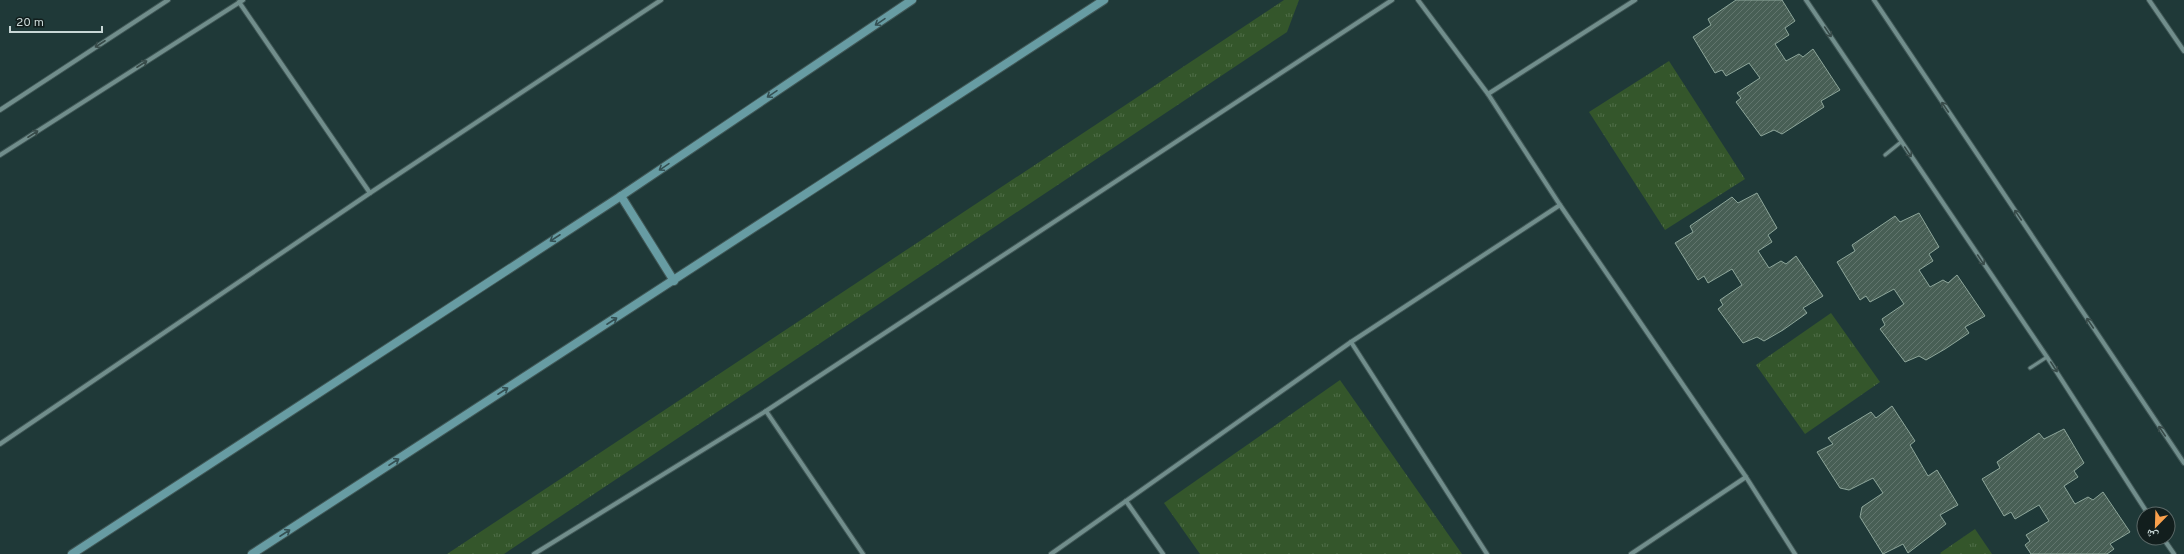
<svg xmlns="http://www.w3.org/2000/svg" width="2184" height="554" viewBox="0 0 2184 554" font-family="Overpass,'Noto Naskh Arabic',sans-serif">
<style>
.grass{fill:url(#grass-tufts)}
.building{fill:url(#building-hatch);stroke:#8ea79b}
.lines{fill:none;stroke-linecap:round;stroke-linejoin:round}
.service-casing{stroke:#405756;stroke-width:5}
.minor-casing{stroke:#405756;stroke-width:6}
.secondary-casing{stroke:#405756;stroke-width:10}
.service{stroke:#718e8c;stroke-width:3}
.minor{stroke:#718e8c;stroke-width:4}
.secondary{stroke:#679ca3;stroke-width:8}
.oneway{stroke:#345053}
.oneway2{stroke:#384b49}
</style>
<defs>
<pattern id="grass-tufts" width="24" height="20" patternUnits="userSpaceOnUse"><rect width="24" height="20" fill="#34562b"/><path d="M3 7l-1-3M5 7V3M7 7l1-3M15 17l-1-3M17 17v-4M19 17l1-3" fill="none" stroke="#506e49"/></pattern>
<pattern id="building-hatch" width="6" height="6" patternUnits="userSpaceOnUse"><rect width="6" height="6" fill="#485f55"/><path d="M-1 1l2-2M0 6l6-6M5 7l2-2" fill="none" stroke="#61756d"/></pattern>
</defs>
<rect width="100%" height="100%" fill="#1f3938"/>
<g class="grass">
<path d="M1284,0H1299L1287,32L504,554H447Z"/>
<path d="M1669,61L1745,179L1665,230L1589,112Z"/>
<path d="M1831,313L1880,382L1805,434L1756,365Z"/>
<path d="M1340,380L1462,554H1200L1164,503Z"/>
<path d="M1975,529L1992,554H1941L1940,553Z"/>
</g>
<g class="building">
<path d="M1736,0H1782L1795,21L1785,28L1789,35L1775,44L1786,61L1799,54L1803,57L1813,49L1840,90L1821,101L1824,107L1782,134L1774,130L1761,136L1736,102L1741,98L1737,93L1760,78L1749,63L1726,76L1722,70L1715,73L1693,37L1711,25L1708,19Z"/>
<path d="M1757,193L1777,228L1768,235L1772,242L1758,251L1769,268L1781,261L1786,264L1796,256L1823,296L1803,308L1807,313L1783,330L1764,341L1757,337L1743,343L1718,309L1723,305L1720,300L1742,285L1732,269L1708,283L1704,276L1698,280L1675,243L1693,232L1690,226L1732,197L1738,203Z"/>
<path d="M1919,213L1939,247L1929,254L1933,261L1919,270L1930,287L1943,280L1948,283L1957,275L1985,316L1965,327L1969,333L1945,349L1926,360L1919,356L1905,362L1880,329L1885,325L1882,319L1904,304L1894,289L1870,302L1866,296L1860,300L1837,262L1855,251L1852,245L1895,216L1900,222Z"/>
<path d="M1892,406L1915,441L1910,445L1928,476L1937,470L1958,505L1940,515L1946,524L1908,553L1903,544L1883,554L1860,517L1862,507L1883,493L1873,478L1849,490L1840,488L1817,452L1833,444L1828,438L1871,412L1876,418Z"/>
<path d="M2064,429L2084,463L2074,471L2078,477L2064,486L2075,504L2088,497L2093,500L2103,492L2130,532L2110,544L2114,549L2107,554H2031L2025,545L2030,541L2026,535L2049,521L2039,505L2015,519L2011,512L2004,516L1982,479L2000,468L1997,462L2039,433L2044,439Z"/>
</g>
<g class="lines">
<g class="service-casing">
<g id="service">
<path d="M1885,155L1901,142"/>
<path d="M2030,368L2047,357"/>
</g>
</g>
<g class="minor-casing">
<g id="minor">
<path d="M1418,0L1488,94L1560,205L1746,477L1795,554"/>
<path d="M1806,0L2047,357L2148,514"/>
<path d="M1874,0L2184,463"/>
<path d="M2149,0L2184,51"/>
<path d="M239,2L370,193"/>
<path d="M1488,94L1635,0"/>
<path d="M0,110L168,0"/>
<path d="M0,155L243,0"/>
<path d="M1351,342L1487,554"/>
<path d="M766,411L863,554"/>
<path d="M0,444L370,193L661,0"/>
<path d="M1126,501L1163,554"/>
<path d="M2163,538L2174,554"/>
<path d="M534,554L766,411L1392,0"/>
<path d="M1051,554L1351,342L1560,205"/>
<path d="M1631,554L1746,477"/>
</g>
</g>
<g class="secondary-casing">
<g id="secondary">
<path d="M621,196L674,281"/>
<path d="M72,554L621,196L912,0"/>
<path d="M252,554L1104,0"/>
</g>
</g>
<use href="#service" class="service"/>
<use href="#minor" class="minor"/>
<use href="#secondary" class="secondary"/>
</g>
<defs><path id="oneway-shaft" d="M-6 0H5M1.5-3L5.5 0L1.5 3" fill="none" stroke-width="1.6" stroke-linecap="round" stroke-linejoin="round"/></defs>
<g class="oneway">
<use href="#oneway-shaft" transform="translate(880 22) rotate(146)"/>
<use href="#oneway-shaft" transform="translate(772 94) rotate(146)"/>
<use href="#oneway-shaft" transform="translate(664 167) rotate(146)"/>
<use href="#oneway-shaft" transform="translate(555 238) rotate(147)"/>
<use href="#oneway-shaft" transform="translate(612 321) rotate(-33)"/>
<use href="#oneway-shaft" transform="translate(503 391) rotate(-33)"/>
<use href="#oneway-shaft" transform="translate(394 462) rotate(-33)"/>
<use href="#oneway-shaft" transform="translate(285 533) rotate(-33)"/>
</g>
<g class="oneway2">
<use href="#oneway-shaft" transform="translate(1828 32) rotate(56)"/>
<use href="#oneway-shaft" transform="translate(100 44) rotate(147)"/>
<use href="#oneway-shaft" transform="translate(142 64) rotate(-33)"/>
<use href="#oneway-shaft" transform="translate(1945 107) rotate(-124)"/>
<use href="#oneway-shaft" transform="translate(33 134) rotate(-33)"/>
<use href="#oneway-shaft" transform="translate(1908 152) rotate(56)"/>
<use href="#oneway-shaft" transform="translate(2018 215) rotate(-124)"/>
<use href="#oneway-shaft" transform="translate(1981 260) rotate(56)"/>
<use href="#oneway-shaft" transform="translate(2090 323) rotate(-124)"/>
<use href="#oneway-shaft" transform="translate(2054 367) rotate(57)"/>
<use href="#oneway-shaft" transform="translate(2162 431) rotate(-124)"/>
</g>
<g transform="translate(2156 526) rotate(203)"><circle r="19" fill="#121e1d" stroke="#5b6867"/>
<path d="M0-3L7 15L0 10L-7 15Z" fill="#f9a04c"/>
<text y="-6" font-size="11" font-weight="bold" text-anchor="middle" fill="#c8d7d6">ش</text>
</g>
<path d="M10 26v6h92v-6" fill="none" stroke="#c8d7d6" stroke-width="2"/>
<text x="16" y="26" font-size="12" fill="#c8d7d6" stroke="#121e1d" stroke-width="3" paint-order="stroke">20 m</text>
</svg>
